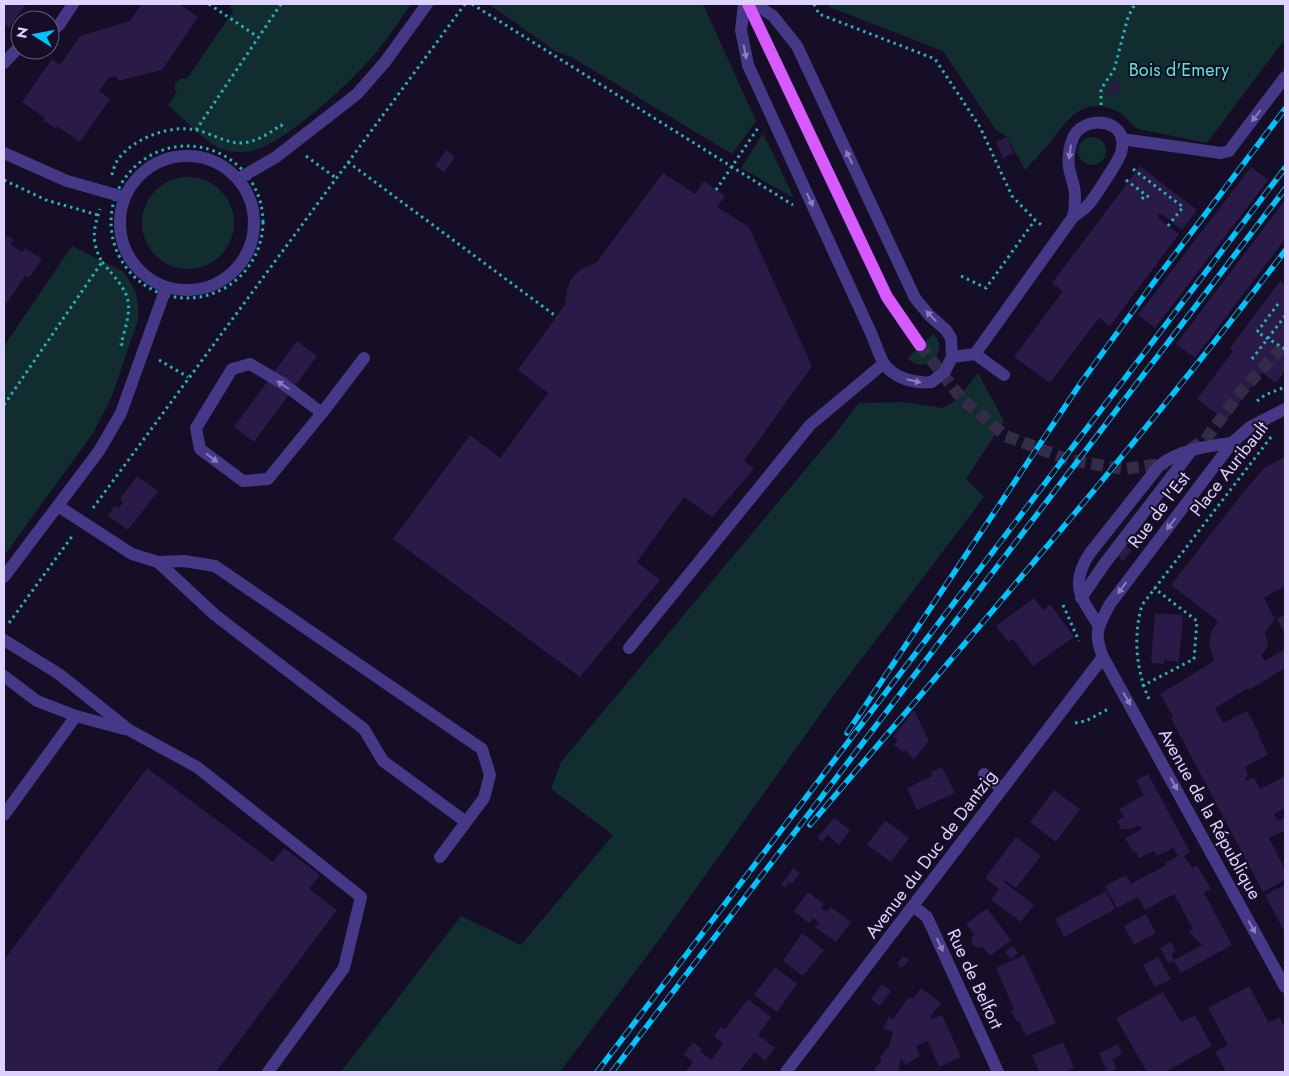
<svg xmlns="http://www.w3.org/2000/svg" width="1289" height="1076" viewBox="0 0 1289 1076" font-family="Jost,sans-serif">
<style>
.green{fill:#112d30}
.building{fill:#291a47}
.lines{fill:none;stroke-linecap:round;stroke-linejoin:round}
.major-tunnel{stroke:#332c47;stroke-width:12;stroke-dasharray:12 6;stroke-linecap:butt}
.path{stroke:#2cb0ba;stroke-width:3;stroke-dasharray:2.5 4;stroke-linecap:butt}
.minor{stroke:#453886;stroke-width:12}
.major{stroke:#d75aff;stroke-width:12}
.rail-casing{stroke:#00c4fe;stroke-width:5.5}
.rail{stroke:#150e26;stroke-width:4;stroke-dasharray:11;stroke-linecap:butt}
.oneway{fill:#8a7ebc}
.labels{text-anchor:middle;stroke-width:4;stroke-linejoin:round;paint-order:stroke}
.park-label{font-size:18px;fill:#5ce3d3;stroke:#150e26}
.street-label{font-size:18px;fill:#ded3ff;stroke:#150e26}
</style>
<rect width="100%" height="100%" fill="#150e26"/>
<g class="green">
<path d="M232,4H411C399,21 387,40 373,56C350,83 285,144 251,151C241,153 230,152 221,149C211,146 178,114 168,105L177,92L175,90V83L180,79H187L233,11L230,7Z"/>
<path d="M489,4H703L756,121L732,154L573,58L555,51Z"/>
<path d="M828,4H1285V39L1207,143L1139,129C1130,125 1125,114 1115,110C1082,96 1066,121 1049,144C1041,153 1033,161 1025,170L1007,137L996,130L943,51L829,7Z"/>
<path d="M763,133L794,198L741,168Z"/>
<circle cx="1092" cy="151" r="14"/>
<circle cx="188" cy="223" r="46"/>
<path d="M72,246L124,272L136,293L138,304V320L112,396L93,433L4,556V346Z"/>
<path d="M933,334C952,351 923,377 908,358Z"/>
<path d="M978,373L1004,421L966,479L984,497L829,702L667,929L560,1072H341L461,916L521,945L613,835L551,789L561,762L835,434L859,403L901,402L943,408L957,400Z"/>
</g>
<g class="building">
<path d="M4,4H26L9,28L4,24Z"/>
<path d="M142,4H179L198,17L162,70L118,81L116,76L108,78L99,91L110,99L80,142L57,126L56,129L43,120L45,118L22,102L52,59L60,65L80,36L130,21Z"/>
<path d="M1112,81L1120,83L1117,95L1109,93Z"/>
<path d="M1007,137L1014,153L1003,158L996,142Z"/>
<path d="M446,150L455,157L444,172L435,166Z"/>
<path d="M1140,166L1197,210L1182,230L1160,213L1157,217L1179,234L1110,326L1099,318L1050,383L1014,357L1063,291L1052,283Z"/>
<path d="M1251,167L1268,180L1155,328L1138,315Z"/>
<path d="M663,173L695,194L704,181L725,196L717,207L749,227L812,366L744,461L754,469L712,517L684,497L637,562L660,580L580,677L393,539L470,435L500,458L548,393L518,370L565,305L567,289L571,279L581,269L597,262Z"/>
<path d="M1285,200V239L1195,358L1176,344Z"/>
<path d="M7,235L14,240L10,244L22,252L25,248L42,259L29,278L25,276L4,307V241Z"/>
<path d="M1280,281L1285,285V371L1276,383L1262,373L1226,421L1197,399L1233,351L1230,348Z"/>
<path d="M297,341L317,356L254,442L234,427Z"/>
<path d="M1285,457V586L1264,598L1275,619L1265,632L1268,646L1261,656L1265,661L1285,649V668L1249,690L1248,688L1215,708L1223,723L1247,711L1259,733L1258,734L1268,755L1245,767L1248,775L1245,778L1246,781L1254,777L1260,789L1285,776V808L1274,814L1278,821L1285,817V830L1269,838L1285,870V880L1263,892L1183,741L1171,718L1173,717L1160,694L1214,661L1209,643L1212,630L1218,621L1171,585L1249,485V486L1264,468Z"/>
<path d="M137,476L158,491L128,530L108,516L114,506L119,508L123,502L120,499Z"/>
<path d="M1161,503L1166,507L1158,518L1153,513Z"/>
<path d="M1126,546L1132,550L1123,561L1118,556Z"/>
<path d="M1034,598L1043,610L1050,604L1074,637L1033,666L1013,639L1008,642L996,626Z"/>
<path d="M1155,613L1183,615L1179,662L1164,660V664L1152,663V660H1151Z"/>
<path d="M1285,615V634L1277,619Z"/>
<path d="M914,710L929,741L914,759L905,750L903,752L894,745L898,740L893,737Z"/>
<path d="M942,767L955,793L917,810L907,788L932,776L930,773Z"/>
<path d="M147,768L273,862L284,848L320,875L309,889L337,910L216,1072H4V960Z"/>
<path d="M1148,774L1190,852L1184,856L1192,868L1197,865L1211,889L1204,893L1232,945L1181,973L1174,961L1169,964L1160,948L1171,942L1176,951L1171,954L1174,960L1202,945L1189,932L1193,929L1174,894L1145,910L1138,897L1117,908L1105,886L1126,875L1131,884L1166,865L1165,863L1178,856L1173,848L1157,856L1154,851L1139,858L1135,851L1133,852L1125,838L1142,829L1139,825L1130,829H1121L1117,821L1124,817L1119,809L1144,795L1136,780Z"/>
<path d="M1054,790L1080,809L1056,842L1030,822Z"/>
<path d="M834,818L850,830L839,845L827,835L822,842L817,838Z"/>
<path d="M885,820L909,838L891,862L867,845Z"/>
<path d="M1016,837L1041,856L1016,888L1005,880L1004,882L1034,905L1021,922L991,900L999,889L985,878Z"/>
<path d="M793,868L800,873L792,884L789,882L785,888L781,885Z"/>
<path d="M1285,885V933L1265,895Z"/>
<path d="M1106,891L1115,909L1064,937L1055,919Z"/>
<path d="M808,892L824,904L821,908L827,912L831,907L851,922L836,942L815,927L819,923L813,918L809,923L794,911Z"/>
<path d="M987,908L1011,940L990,956L983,947L978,948L973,945L971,941L974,934L966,924Z"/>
<path d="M1146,914L1156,933L1134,945L1124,926Z"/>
<path d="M802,933L824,950L803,976L783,961Z"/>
<path d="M1013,946L1018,953L1011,959L1005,952Z"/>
<path d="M1024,955L1056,1023L1026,1036L1019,1021L1017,1022L1011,1010L1014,1009L996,968Z"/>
<path d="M903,956L909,960L902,968L897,964Z"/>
<path d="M1158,957L1171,979L1155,987L1143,965Z"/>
<path d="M775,967L797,984L777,1012L754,995Z"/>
<path d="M882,984L891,991L880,1006L871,999Z"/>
<path d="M1249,986L1269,1023L1279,1017L1285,1028V1072H1226L1215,1052L1228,1045L1208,1008Z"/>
<path d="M921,988L941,1003L930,1017L932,1019L942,1015L961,1057L939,1067L928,1041L916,1046L920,1056L905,1065L901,1058L898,1072H878L874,1069L882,1060L880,1058L887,1048L888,1049L893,1032L883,1029L889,1017L893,1019L909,997L913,999Z"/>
<path d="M1163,992L1181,1022L1195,1015L1212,1046L1165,1072H1147L1116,1018Z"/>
<path d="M748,999L771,1017L758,1035L775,1048L765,1061L755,1052L739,1072H685L693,1062L683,1054L693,1042L702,1049L700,1051L711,1060L723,1044L716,1038L715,1034L721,1027L725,1029Z"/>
<path d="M1063,1042L1074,1068L1065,1072H1039L1032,1055Z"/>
<path d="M1118,1044L1122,1054L1112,1059L1117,1069L1107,1072L1099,1053Z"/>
</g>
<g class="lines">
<g class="major-tunnel">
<path d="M920,345L961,398L1006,436L1069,460L1124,469L1167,463"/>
<path d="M1190,449L1205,440L1240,393L1285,344"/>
</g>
<g class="path">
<path d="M209,4L258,37"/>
<path d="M472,4L793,205"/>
<path d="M814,4L819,14L935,59L980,127L1012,196L1035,220L1044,227"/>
<path d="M1101,105V89L1114,70L1128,17L1135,4"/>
<path d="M196,130L281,4"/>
<circle cx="187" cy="222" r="76"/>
<path d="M306,156L336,178"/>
<path d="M348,162L557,317"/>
<path d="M1133,169L1183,207L1168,226"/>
<path d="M112,175C113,170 115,165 117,161C131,139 171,124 196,130C211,133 227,144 243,143C258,141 270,133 281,125L285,130"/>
<path d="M4,180L46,200L98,215"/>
<path d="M1126,180L1150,198"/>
<path d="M716,190L758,128"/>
<path d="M1142,199L1145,195"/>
<path d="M102,262C132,297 134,299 121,344L126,347"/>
<path d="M961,276L986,288L1035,220"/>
<path d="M1278,304L1257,332L1285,349"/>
<path d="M1252,359L1285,316"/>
<path d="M159,360L188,377"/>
<path d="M1257,401L1265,395L1285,387"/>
<path d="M4,405L102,262C91,241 93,231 100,209"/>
<path d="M93,508L465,4"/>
<path d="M1063,605L1079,641"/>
<path d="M9,623L73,535"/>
<path d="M1142,686L1194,659L1197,621L1154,588"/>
<path d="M1149,699C1136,670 1133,636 1142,605L1271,437"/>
<path d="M1075,723L1086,721L1110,708"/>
</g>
<g class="minor">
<path d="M744,4L741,30L748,65L871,333C875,342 878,353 883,362C892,378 915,384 932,382L945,371L952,357L951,338L946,330L929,315L915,298L797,46L773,16L755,4"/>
<path d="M50,32L59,25L73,4"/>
<path d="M4,63L20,46"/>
<path d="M1122,139L1221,153L1229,151L1285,77"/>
<path d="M4,153L67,181L124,197"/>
<circle cx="187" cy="223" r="67"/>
<path d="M238,179L276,157L357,94L385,62L427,4"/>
<path d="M975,354L1004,375"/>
<path d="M952,357L975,354L1073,217C1078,213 1084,210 1088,205C1093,200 1119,160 1121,153C1122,150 1123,142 1122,138C1116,117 1081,118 1073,138C1069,147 1067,162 1070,172C1071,177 1073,182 1074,187C1076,197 1075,207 1073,217"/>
<path d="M1285,409L1250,427L1232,443L1110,604C1098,626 1093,633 1103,657L1285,987"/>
<path d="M322,413L282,383L250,364L232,369L196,428L200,449L243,481L268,479L322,413L364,358"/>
<path d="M58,506L132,554L158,562L184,561L215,566L482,749L490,775L484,798L440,857"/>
<path d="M158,562L215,615L364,729L383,761L466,822"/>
<path d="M4,577L99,451L121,413L166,288"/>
<path d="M1081,598L1105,563L1191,451"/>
<path d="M1099,626C1081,598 1069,584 1090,553L1159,466C1178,450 1207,446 1232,443"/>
<path d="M4,640L59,674L129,730L197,767L361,897L344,968L268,1072"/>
<path d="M629,648L810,425L883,364"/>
<path d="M4,676L37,701L76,716L124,729"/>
<path d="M984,774L1002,789"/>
<path d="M4,815L76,716"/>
<path d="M913,906L927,917L998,1072"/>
<path d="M786,1072L1103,657"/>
</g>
<path class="major" d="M748,4L887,297L920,345"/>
<g class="rail-casing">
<g id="rail">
<path d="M847,733L1080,384L1154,282L1285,109"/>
<path d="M810,825C971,635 1135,449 1285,251"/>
<path d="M597,1072L1285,168"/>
<path d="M612,1072L1285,189"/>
</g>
</g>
<use href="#rail" class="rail"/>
</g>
<defs><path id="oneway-solid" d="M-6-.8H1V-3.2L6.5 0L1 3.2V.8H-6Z" transform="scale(1.25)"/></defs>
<g class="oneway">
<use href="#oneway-solid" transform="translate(745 52) rotate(79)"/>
<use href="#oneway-solid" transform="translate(1256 116) rotate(127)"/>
<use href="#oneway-solid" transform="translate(1070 152) rotate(98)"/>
<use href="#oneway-solid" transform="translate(849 157) rotate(-116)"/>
<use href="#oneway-solid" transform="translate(810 200) rotate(65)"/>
<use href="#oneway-solid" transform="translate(931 316) rotate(-134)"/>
<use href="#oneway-solid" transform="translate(914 381) rotate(13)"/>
<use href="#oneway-solid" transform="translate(283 385) rotate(-146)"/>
<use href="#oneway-solid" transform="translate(212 458) rotate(37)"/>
<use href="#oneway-solid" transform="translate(1171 524) rotate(127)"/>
<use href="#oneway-solid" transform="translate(1122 588) rotate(126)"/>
<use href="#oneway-solid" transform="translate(1127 699) rotate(60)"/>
<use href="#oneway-solid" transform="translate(1174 784) rotate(61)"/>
<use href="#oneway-solid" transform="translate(1252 927) rotate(61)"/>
<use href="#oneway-solid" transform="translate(940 945) rotate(65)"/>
</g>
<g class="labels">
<g class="park-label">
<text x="1179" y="76">Bois d'Emery</text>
</g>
<g class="street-label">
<text transform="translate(1229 469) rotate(-52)" y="6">Place Auribault</text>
<text transform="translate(1159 510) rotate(-53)" y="6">Rue de l'Est</text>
<text transform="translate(1210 814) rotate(61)" y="6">Avenue de la République</text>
<text transform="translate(931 854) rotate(-53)" y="6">Avenue du Duc de Dantzig</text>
<text transform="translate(975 979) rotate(65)" y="6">Rue de Belfort</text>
</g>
</g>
<rect width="1289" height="1076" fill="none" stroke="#ded3ff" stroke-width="10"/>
<g transform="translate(35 35) rotate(281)"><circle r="24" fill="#150e26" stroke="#655d7d"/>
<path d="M0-4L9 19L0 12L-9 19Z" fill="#00c4fe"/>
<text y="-8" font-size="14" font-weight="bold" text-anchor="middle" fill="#ded3ff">N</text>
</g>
</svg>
